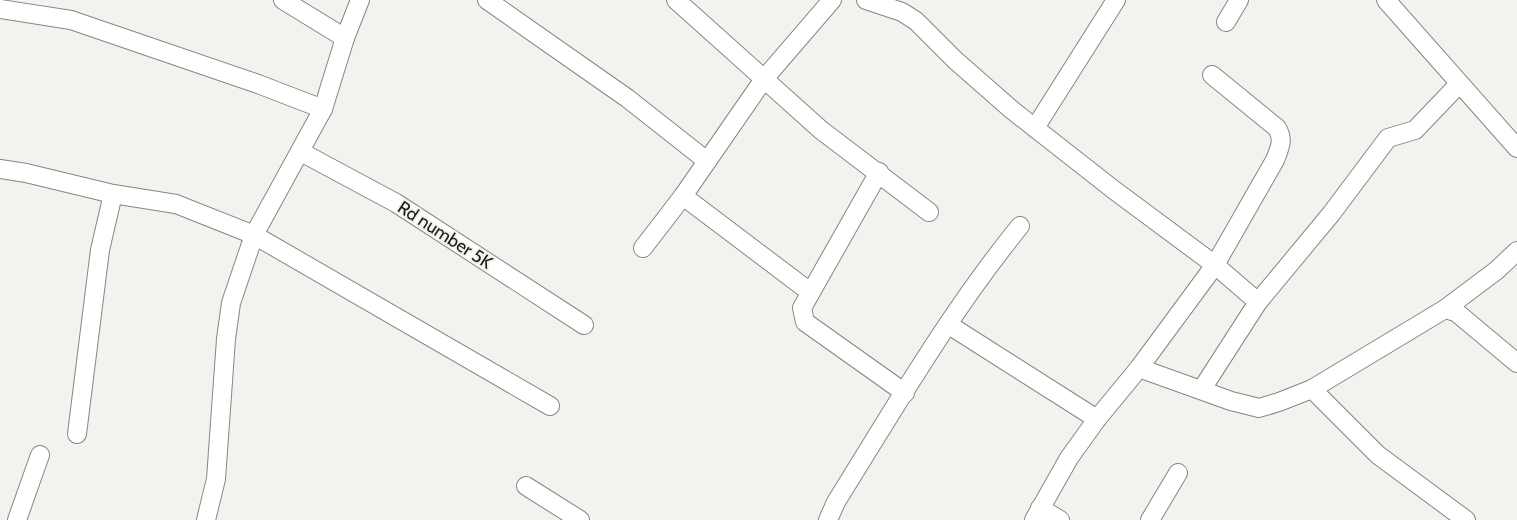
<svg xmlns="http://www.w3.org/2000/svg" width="1517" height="520" viewBox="0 0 1517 520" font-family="Cabin,sans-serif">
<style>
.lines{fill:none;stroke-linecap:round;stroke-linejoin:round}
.street-casing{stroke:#858783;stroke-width:20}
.street{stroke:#fff;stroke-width:18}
.labels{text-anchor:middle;stroke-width:4;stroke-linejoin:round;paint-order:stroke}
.street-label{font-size:18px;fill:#191a18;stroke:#f1f3ee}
</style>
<rect width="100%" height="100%" fill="#f1f3ee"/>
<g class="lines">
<g class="street-casing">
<g id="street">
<path d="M283,0L345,38"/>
<path d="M487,0L627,98L707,161"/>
<path d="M676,0L821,130L929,212"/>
<path d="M866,0L902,12L916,21L955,60L1012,110L1114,190L1215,265L1258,302"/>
<path d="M1386,0L1517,148"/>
<path d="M0,9L71,20L258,84L323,109"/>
<path d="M1226,22L1239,0"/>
<path d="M1035,128L1116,0"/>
<path d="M301,152L396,203L584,325"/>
<path d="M0,169L26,173L113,194L176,204L254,235L550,406"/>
<path d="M879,172L802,308L805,322L905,393"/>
<path d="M683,196L810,292"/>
<path d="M643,248L683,196L764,79L832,0"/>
<path d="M1445,309L1456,312L1517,363"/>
<path d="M949,325L1097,419"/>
<path d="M1139,368L1231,401L1259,408L1279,402L1312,389L1445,309L1497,270L1517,251"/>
<path d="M1202,389L1258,302L1331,214L1388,138L1415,130L1459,84"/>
<path d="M1312,389L1378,455L1466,520"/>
<path d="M77,434L100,250L113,194"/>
<path d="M526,486L580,520"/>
<path d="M1040,508L1060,520"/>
<path d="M17,520L40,455"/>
<path d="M206,520L216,479L226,339L231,303L254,235L323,109L345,38L360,0"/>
<path d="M828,520L836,502C894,409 950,312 1020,226"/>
<path d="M1034,520L1069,458L1097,419L1139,368L1215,265L1275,160C1280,147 1284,140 1277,128L1212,75"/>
<path d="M1150,520L1178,473"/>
</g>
</g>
<use href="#street" class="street"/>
</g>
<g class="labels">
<g class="street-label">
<text transform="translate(445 235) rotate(33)" y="6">Rd number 5K</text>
</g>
</g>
</svg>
